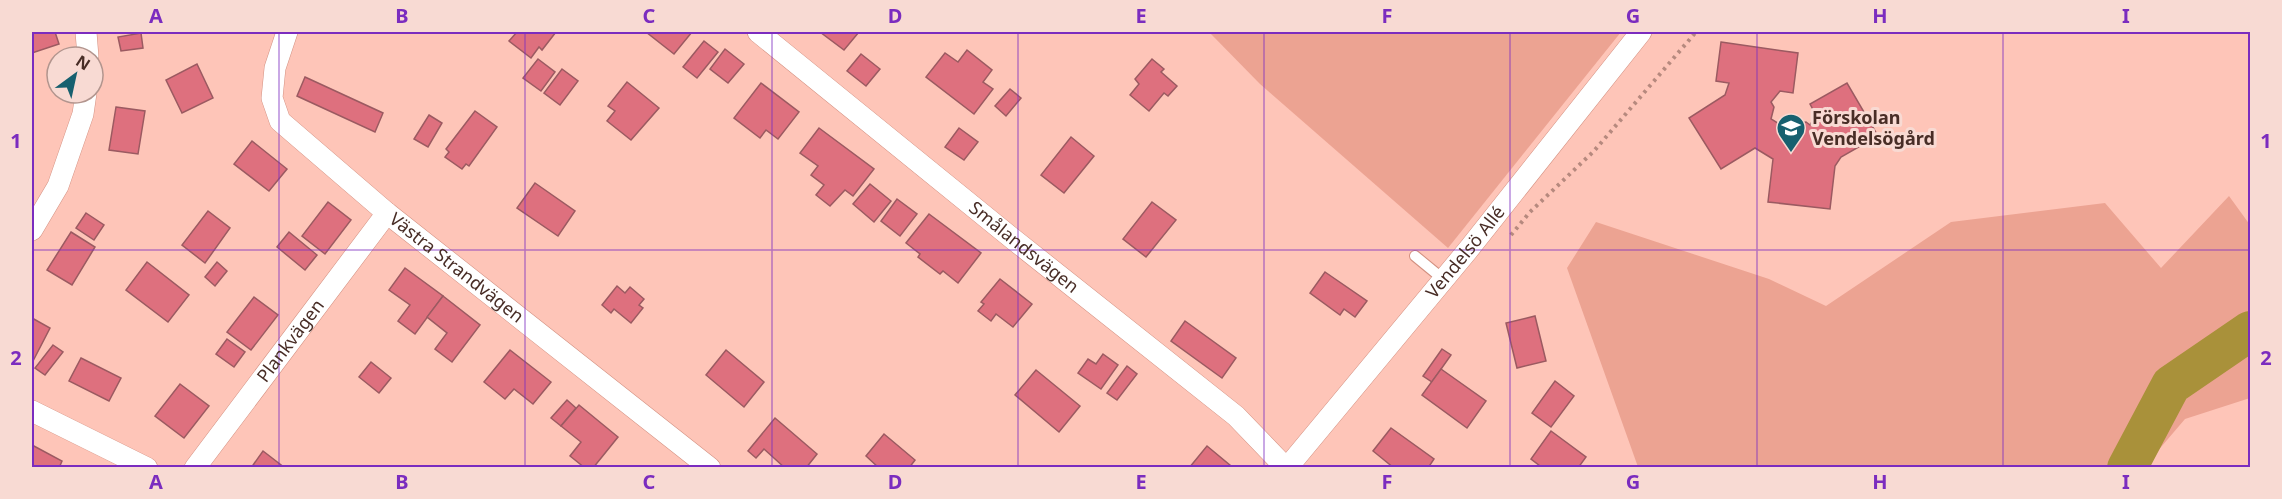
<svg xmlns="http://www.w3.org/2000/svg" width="2282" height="499" viewBox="0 0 2282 499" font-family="'Noto Sans',sans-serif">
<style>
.green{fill:#eca392}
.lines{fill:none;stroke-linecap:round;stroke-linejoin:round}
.river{stroke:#a9913a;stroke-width:40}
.building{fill:#de707e;stroke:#9b5a61;stroke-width:1.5}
.service-casing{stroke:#d39080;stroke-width:12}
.minor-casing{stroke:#d39080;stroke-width:22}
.path{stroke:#b6897e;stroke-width:4;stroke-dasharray:3 4.5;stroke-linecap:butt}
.service{stroke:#fff;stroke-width:10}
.minor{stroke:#fff;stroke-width:21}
.grid{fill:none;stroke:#7b2cbf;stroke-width:1.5;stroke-opacity:0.55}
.labels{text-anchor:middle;stroke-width:6;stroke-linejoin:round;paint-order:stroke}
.poi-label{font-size:18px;font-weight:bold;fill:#482d26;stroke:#f8dad3;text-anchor:start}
.street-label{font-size:18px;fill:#482d26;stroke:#f8dad3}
.neatline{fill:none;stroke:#7b2cbf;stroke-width:2}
.grid-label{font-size:20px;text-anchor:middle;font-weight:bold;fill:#7b2cbf}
</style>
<rect width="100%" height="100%" fill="#fec5b8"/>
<g class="green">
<path d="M1209,32H1621L1448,248L1260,84Z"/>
<path d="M2229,196L2250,225V398L2185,419L2144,467H1638L1567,268L1596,222L1769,279L1826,306L1951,222L2105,203L2161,268Z"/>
</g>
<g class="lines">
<path class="river" d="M2127,468L2171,385L2250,331"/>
</g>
<g class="building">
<path d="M32,32H55L59,44L32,53Z"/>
<path d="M517,32H556L542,50L539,47L531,58L509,41Z"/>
<path d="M646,32H692L674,54Z"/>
<path d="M820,32H859L844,50Z"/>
<path d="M141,33L143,48L121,51L118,37Z"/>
<path d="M704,41L718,52L697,78L683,67Z"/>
<path d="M1721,42L1798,53L1793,93L1780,91L1771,102L1774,107L1771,119L1791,131L1799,123L1806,122L1810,125L1816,115L1810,104L1847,83L1878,136L1841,157L1835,166L1830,209L1768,202L1773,159L1755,148L1721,169L1689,118L1725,95L1729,83L1716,81Z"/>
<path d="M725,49L744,64L728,83L710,69Z"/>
<path d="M967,50L992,70L983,82L993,89L974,114L926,77L945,53L958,62Z"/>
<path d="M861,54L880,69L866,86L847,71Z"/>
<path d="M538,59L555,72L541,91L523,78Z"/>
<path d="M1152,59L1164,69L1161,72L1177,86L1168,96L1164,93L1149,111L1130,95L1139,84L1135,79Z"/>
<path d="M197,64L213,98L182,113L166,80Z"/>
<path d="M562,69L578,81L560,105L544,93Z"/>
<path d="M305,77L383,113L375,132L297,96Z"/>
<path d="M627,82L659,108L631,140L607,121L615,111L608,106Z"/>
<path d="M761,83L799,112L778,139L766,130L760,138L734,118Z"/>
<path d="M1010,89L1021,98L1006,116L995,106Z"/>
<path d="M116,107L145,111L138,154L109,150Z"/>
<path d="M475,111L497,127L469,166L466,164L462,169L445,157L449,152L446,149Z"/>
<path d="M429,115L442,123L428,147L414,139Z"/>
<path d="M819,128L874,169L853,196L845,190L830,206L816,195L824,185L811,175L818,166L800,153Z"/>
<path d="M959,128L978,142L964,160L945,147Z"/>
<path d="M1071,137L1094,156L1064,193L1041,175Z"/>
<path d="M252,141L287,169L269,191L234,164Z"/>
<path d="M535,183L575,211L558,236L517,208Z"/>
<path d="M870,184L891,201L874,222L853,204Z"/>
<path d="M897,199L917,214L900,236L881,221Z"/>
<path d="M328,202L351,220L325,254L302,236Z"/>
<path d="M1152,202L1176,220L1146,257L1123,239Z"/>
<path d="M208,211L230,228L205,263L182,245Z"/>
<path d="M86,213L104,225L94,240L76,228Z"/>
<path d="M929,214L981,253L958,283L943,271L940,274L918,257L920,254L906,243Z"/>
<path d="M71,232L95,247L72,285L47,270Z"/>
<path d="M289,232L317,255L305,270L277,247Z"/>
<path d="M147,262L189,295L168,322L126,290Z"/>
<path d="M217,262L227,271L215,286L205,277Z"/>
<path d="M405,268L443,296L415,334L398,321L410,305L389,290Z"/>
<path d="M1325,272L1367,301L1355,317L1344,309L1340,315L1310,293Z"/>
<path d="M1000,279L1032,304L1013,327L996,314L991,321L978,311L984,304L981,302Z"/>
<path d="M617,286L625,293L630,287L644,299L639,305L643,308L631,323L614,309L611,313L602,305Z"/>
<path d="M443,296L480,325L452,362L435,349L447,333L427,317Z"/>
<path d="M254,297L278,315L251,350L227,332Z"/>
<path d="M1535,316L1546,361L1517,368L1506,323Z"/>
<path d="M32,318L50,328L32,363Z"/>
<path d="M1185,321L1236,358L1222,378L1171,341Z"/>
<path d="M227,339L245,352L234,367L216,354Z"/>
<path d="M53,345L63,352L45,375L35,368Z"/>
<path d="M1442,349L1451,355L1432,382L1423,376Z"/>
<path d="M510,350L551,382L533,404L514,389L505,399L484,382Z"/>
<path d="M726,350L764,382L744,407L706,375Z"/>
<path d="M1103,354L1118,365L1101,389L1078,373L1088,359L1096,364Z"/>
<path d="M81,358L121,378L109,401L69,381Z"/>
<path d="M371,362L391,378L379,393L359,377Z"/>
<path d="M1127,366L1137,374L1117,400L1107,393Z"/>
<path d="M1441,369L1486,401L1467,428L1422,395Z"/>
<path d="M1036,370L1080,406L1059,432L1015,395Z"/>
<path d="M1555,381L1574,396L1551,427L1532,413Z"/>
<path d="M180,384L209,406L184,438L155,416Z"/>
<path d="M567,400L576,408L561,426L551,418Z"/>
<path d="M579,405L618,437L593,468H585L570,456L581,442L561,426Z"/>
<path d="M775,418L817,454L806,468H785L764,449L756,458L748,451Z"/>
<path d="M1391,428L1434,459L1428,468H1394L1373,451Z"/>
<path d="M1551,431L1586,457L1578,468H1539L1540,466L1531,459Z"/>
<path d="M884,434L915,460L909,468H879L866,456Z"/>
<path d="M32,445L62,461L59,468H32Z"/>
<path d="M1207,446L1231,466L1230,468H1189Z"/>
<path d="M263,451L285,468H251Z"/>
</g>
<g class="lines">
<g class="service-casing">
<path id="service" d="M1415,256L1443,279"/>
</g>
<g class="minor-casing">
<g id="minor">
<path d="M86,32L88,57"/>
<path id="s1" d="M287,32L275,68L272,98L280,121L387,213L710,468"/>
<path id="s2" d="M758,32L1013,239L1236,416L1286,468"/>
<path d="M32,230L58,186L83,114L86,93"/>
<path d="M32,411L147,468"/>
<path id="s3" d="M195,468L387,213"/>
<path id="s4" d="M1287,468L1468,250L1641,32"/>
</g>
</g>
<path class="path" d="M1511,235L1530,212L1594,151L1696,32"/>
<use href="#service" class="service"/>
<use href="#minor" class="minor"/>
</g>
<path class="grid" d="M279,32V468M525,32V468M772,32V468M1018,32V468M1264,32V468M1510,32V468M1757,32V468M2003,32V468M32,250H2250"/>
<defs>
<g id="school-pin" transform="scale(1.5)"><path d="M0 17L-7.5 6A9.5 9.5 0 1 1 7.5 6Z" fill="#17606f" stroke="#f8dad3"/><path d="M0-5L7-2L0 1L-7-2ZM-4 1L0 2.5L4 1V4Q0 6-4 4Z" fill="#fff"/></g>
</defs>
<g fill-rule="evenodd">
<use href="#school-pin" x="1791" y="128"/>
</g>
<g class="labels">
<g class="poi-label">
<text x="1812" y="124">Förskolan<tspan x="1812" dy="21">Vendelsögård</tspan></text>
</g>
<g class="street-label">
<text dy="6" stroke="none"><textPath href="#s2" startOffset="342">Smålandsvägen</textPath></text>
<text dy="6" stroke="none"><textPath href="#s4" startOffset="280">Vendelsö Allé</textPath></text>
<text dy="6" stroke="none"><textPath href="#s1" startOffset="322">Västra Strandvägen</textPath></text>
<text dy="6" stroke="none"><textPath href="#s3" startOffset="159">Plankvägen</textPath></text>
</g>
</g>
<rect width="2282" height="499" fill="none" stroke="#f8dad3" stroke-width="66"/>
<g transform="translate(75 75) rotate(33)"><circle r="28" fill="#f8dad3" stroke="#b2958e" stroke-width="1.5"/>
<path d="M0-4.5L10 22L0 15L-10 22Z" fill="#17606f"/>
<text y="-9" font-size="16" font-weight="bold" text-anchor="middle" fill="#482d26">N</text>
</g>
<rect x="33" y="33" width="2216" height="433" class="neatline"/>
<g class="grid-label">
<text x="156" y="23">A</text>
<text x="402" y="23">B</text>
<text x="649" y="23">C</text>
<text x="895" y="23">D</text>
<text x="1141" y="23">E</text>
<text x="1387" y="23">F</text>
<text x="1633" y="23">G</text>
<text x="1880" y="23">H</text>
<text x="2126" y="23">I</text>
<text x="16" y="148">1</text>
<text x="2266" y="148">1</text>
<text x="16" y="365">2</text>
<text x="2266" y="365">2</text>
<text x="156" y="489">A</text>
<text x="402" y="489">B</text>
<text x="649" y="489">C</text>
<text x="895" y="489">D</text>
<text x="1141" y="489">E</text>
<text x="1387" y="489">F</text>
<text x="1633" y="489">G</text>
<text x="1880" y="489">H</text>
<text x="2126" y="489">I</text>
</g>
</svg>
